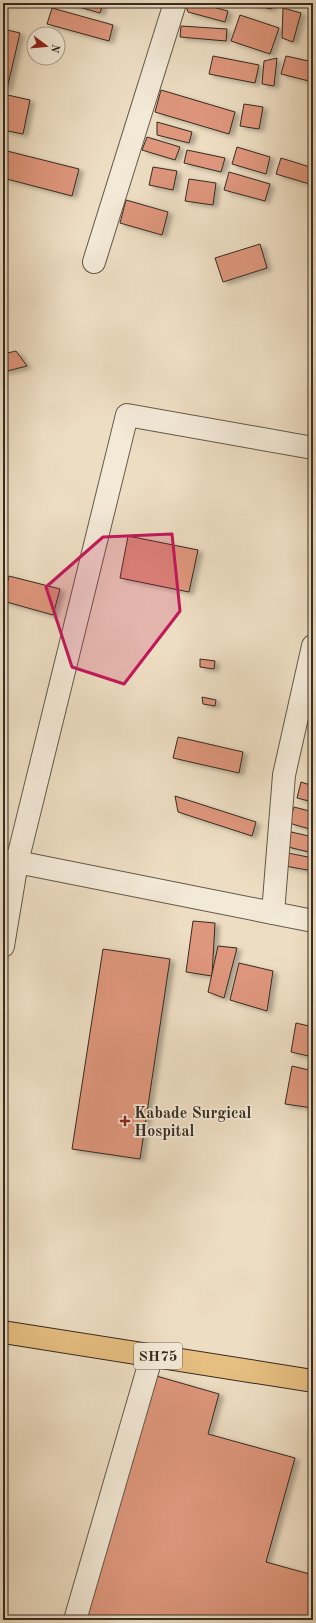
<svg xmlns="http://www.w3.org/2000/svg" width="316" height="1623" viewBox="0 0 316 1623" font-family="'Old Standard TT',serif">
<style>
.building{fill:#de967c;stroke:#352b21;filter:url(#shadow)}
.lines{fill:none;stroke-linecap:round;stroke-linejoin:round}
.minor-casing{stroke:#635849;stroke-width:24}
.primary-casing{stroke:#352b21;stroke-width:24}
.minor{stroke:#f3e9d7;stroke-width:22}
.primary{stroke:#e6be81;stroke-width:22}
.marked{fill:#c2185b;fill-opacity:0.2;stroke:#c2185b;stroke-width:3;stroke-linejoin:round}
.poi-dot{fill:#8f2418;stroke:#f3e9d7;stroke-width:1.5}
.labels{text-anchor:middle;stroke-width:3.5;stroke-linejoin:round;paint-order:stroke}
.shield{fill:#f3e9d7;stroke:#6e6458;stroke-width:1}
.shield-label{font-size:15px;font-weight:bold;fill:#352b21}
.poi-label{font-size:16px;font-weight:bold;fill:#352b21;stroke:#f3e9d7;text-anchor:start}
</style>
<defs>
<filter id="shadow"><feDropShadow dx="4.5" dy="2.5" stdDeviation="2" flood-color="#0004"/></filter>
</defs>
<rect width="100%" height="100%" fill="#edddc2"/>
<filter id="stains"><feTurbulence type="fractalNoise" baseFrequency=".005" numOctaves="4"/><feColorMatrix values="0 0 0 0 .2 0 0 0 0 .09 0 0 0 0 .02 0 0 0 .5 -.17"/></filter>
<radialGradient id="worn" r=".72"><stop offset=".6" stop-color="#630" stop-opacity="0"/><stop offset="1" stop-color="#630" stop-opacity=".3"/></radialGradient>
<g class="building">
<path d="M65,3H103L100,13Z"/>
<path d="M185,3H197L228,11L225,22L188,12Z"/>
<path d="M246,3H273L271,9Z"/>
<path d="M52,8L113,25L109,41L47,24Z"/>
<path d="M283,8L301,13L293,42L282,38Z"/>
<path d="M240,15L279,28L270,54L231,41Z"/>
<path d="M181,26L227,29L226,41L180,37Z"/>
<path d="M3,29L20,33L7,89L3,88Z"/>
<path d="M213,56L259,65L255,83L209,74Z"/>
<path d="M286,56L313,62V82L281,74Z"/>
<path d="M277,58L274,86L262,84L264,61Z"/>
<path d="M161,90L235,112L229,134L155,112Z"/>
<path d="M3,94L30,100L23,134L3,130Z"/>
<path d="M244,104L263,107L259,129L240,126Z"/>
<path d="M157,122L192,132L189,143L157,135Z"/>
<path d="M147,137L180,147L175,160L142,150Z"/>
<path d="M237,147L270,157L266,174L232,164Z"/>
<path d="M3,150L79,169L72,196L3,178Z"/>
<path d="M187,150L225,158L221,172L184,163Z"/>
<path d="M281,158L313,168V185L276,174Z"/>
<path d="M153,167L177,171L173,190L149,185Z"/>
<path d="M229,172L270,184L265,201L224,190Z"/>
<path d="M189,179L216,183L213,205L185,201Z"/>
<path d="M126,200L168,212L162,235L120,223Z"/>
<path d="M260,244L267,268L223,282L215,258Z"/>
<path d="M16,351L27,366L3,372V354Z"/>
<path d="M128,536L198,550L189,592L120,578Z"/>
<path d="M9,576L60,589L53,615L3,601Z"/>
<path d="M200,659L215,661L214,669L200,667Z"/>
<path d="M202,697L216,700L215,706L203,704Z"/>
<path d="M178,737L243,752L239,773L173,758Z"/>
<path d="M301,782L313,786V802L297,798Z"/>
<path d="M175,796L256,822L252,836L178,812Z"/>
<path d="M294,807L313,812V830L289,823Z"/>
<path d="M287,831L313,837V853L284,846Z"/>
<path d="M288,853L313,858V871L285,866Z"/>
<path d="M193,921L215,923L212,976L186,972Z"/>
<path d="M218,946L237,948L224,998L208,992Z"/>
<path d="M103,949L170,959L140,1159L72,1149Z"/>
<path d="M239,963L273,971L267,1011L230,1000Z"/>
<path d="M296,1023L313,1027V1057L291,1052Z"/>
<path d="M292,1066L313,1071V1108L285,1104Z"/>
<path d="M153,1375L219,1394L208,1434L295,1458L266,1562L313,1575V1620H86Z"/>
</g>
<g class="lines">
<g class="minor-casing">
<g id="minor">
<path d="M94,262L175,3"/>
<path d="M3,860L17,862L127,415L313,448"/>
<path d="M273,913L284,775L313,646"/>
<path d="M3,946L17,862L313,921"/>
<path d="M75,1620L152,1355"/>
</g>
</g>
<g class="primary-casing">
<path id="primary" d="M3,1332L313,1381"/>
</g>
<use href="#minor" class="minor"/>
<use href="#primary" class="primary"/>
</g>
<path class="marked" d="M172,534L180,611L124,684L72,667L46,587L103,537Z"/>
<path class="poi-dot" d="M123 1115h4v4h4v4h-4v4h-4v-4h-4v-4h4z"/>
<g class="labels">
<rect class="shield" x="134" y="1343" width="48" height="26" rx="3"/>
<g class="shield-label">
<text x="158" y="1361">SH75</text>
</g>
<g class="poi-label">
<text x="134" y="1118">Kabade Surgical<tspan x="134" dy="18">Hospital</tspan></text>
</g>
</g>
<rect width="316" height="1623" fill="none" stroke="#edddc2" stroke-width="16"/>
<rect x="4" y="4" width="308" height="1615" fill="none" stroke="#352b21" stroke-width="2"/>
<rect x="8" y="8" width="300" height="1607" fill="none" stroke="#352b21"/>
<g transform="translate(46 46) rotate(106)"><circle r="19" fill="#f3e9d7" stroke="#a79d8e"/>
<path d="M0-3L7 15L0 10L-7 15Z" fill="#8f2418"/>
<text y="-6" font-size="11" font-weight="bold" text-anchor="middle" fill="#352b21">N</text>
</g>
<rect width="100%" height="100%" filter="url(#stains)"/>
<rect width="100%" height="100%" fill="url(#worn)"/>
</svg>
